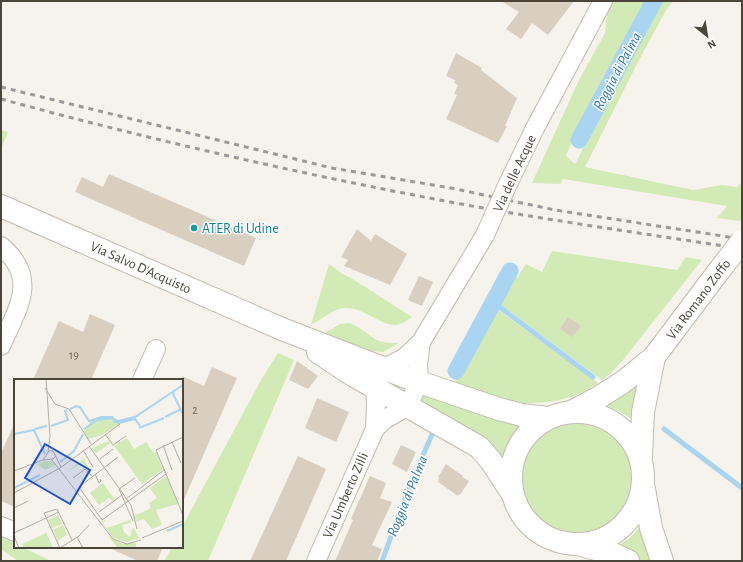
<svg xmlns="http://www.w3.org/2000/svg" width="743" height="562" viewBox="0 0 743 562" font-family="'Alegreya Sans',sans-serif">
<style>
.green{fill:#d2eab5}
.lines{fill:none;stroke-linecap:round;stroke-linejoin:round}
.stream{stroke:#a9d4f2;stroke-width:5}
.canal{stroke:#a9d4f2;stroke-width:17}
.building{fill:#d8cfc1}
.minor-casing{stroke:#c2bbae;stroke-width:20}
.tertiary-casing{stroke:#c2bbae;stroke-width:24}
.minor{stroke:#fff;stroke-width:18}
.tertiary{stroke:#fff;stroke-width:22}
.rail{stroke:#9a9a9a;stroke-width:3;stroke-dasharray:5 5;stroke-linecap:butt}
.minor-bridge-casing{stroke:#c2bbae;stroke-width:20;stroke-linecap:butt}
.tertiary-bridge-casing{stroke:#c2bbae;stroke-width:24;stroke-linecap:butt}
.minor-bridge{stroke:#fff;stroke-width:18}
.tertiary-bridge{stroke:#fff;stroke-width:22}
.culture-dot{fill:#0f9aa8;stroke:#fff;stroke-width:1.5}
.labels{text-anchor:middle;stroke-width:3;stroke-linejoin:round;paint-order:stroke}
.number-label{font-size:12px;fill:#6e675b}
.street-label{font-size:14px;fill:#4b4439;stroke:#fff}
.culture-label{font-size:14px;fill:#0d838f;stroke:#fff;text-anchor:start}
.water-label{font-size:15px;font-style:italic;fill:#2e7ab2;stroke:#fff}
.inset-river{fill:none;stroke:#a9d4f2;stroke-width:2}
.inset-road{fill:none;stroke:#b2ada4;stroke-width:1}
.view{fill:#1d4ed8;fill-opacity:0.15;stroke:#1d4ed8;stroke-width:2}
.inset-edge{fill:none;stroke:#4b4439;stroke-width:2}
</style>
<rect width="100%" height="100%" fill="#f6f3ec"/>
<g class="green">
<path d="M612,1H645C619,53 587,102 566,156L575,164L660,1H673L665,12L638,62L585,167L693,190L722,185L737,187L742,182V218L740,221L717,218L727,206L563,179L560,184L532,183L579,80L605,33L607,14Z"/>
<path d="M1,130L8,132L1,149Z"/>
<path d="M552,251L677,270L686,257L702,260L623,360L612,372L602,380L497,302L511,277L517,278L526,264L542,272Z"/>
<path d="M329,264L341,273L351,278L412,317C407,320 402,325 395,325C380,325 363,307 345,308C334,308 321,320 311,325Z"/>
<path d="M493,306L598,383C587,391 573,397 559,400C518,409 492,396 454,384L459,372Z"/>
<path d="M349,323C361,326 368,336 379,341C386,343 392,343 399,343L383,352L371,351L325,333L340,324Z"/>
<path d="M278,353L294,360L208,561H164L172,547H182V527L261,380Z"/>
<path d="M646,367L636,422L619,411L599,403Z"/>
<path d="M422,389L524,422C513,436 507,448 502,464L416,404Z"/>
<circle cx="577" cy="480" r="56"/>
<path d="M644,522L655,561H641L614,548L630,538Z"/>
<path d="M1,537L15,544V547H22L51,561H18L1,549Z"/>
</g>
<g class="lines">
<g class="stream">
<path d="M493,302L593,377"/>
<path d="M664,429L742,488"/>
<path d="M382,561L409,488L433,432"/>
</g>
<g class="canal">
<path d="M579,140L654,1"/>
<path d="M456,371L510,271"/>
</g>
</g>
<g class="building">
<path d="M501,1H574L548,35L532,23L521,39L506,29L519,12Z"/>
<path d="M456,53L482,68L481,70L517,98L505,126H507L498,143L446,119L457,95L454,94L458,85L454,83L455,80L446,76Z"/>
<path d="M109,174L256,238L244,266L75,192L82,177L103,187Z"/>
<path d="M357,229L371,241L375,234L407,254L390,285L344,266L348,260L341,257Z"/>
<path d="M419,276L433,282L422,306L408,300Z"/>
<path d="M90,314L115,325L91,380H33L59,321L83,332Z"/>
<path d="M568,317L581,326L572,337L560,329Z"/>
<path d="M297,361L318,376L308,389L289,380Z"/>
<path d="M212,367L237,378L182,504V376L204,386Z"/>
<path d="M317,398L349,412L336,442L305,428Z"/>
<path d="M15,422V507L1,501V453Z"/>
<path d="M401,445L416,452L407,472L392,464Z"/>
<path d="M298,456L326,469L286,561H250Z"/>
<path d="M446,464L463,476L462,477L469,481L460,495L459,494L458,496L438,482L439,478L438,477Z"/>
<path d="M370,476L386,483L380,498L392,502L372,545L382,549L377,561H335L353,520L351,519Z"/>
<path d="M107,547H163L157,561H138Z"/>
</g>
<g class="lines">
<g class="minor-casing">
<g id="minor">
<path d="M506,188L535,128L603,1"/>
<path d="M1,246C40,279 17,309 1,346"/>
<path d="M142,380L156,349"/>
<path d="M375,429L384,420L408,406L419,382L418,364L421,342"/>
<path d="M1,526L15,532"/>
<path d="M316,561L375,429L376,404L375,388L384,368L404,358L421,342L485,235"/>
</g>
</g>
<g class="tertiary-casing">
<g id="tertiary">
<path d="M1,206L282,329L419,382L499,409L522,415L548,418"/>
<path d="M318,352L351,374L479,447L491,461L512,493"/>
<path d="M573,411L598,398L623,382L654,357L718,272"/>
<circle cx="577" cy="478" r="66"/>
<path d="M641,456L643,412L654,357"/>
<path d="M644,489L651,528L662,561"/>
<path d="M581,545L611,553L628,561"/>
</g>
</g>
<use href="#minor" class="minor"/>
<use href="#tertiary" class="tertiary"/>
<g class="rail">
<path d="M1,87L332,168L451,188L555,210L742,239"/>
<path d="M1,99C148,139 296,173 445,201C544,220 643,233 742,249"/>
</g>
<g class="minor-bridge-casing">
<path id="minor-bridge" d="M485,235L506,188"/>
</g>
<g class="tertiary-bridge-casing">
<path id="tertiary-bridge" d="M718,272L742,241"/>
</g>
<use href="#minor-bridge" class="minor-bridge"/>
<use href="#tertiary-bridge" class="tertiary-bridge"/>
</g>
<circle class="culture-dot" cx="194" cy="228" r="4"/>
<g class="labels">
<g class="number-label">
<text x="74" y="359">19</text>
<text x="195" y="414">2</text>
</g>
<g class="street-label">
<text transform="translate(514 173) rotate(-65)" y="5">Via delle Acque</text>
<text transform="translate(141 267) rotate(24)" y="5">Via Salvo D'Acquisto</text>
<text transform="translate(698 299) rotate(-53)" y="5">Via Romano Zoffo</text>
<text transform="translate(345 495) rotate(-66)" y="5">Via Umberto Zilli</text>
</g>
<g class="culture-label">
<text x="202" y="233">ATER di Udine</text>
</g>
<g class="water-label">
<text transform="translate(617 71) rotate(-62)" y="5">Roggia di Palma</text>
<text transform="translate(407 496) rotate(-68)" y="5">Roggia di Palma</text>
</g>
</g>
<g transform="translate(14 379)">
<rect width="169" height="169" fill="#f6f3ec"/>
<path d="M61,28L63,27L66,29L75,42L88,38H99L104,42L125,37L107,44L88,56L74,60L69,53L76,44L65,29ZM113,59L120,70L132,63L140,74L142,73L149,90L128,105L100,67ZM94,62L96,64L82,74L78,69ZM67,74L78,96L68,84L52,94L69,80ZM31,82H37L42,86L31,91L23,85ZM152,97L164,125L142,131L148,146L138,150L130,140L122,143L120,137L137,129L135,124L143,119L136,109ZM89,104L101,121L99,122L95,119L85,126L76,114ZM44,136L48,145L38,149L34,141ZM92,141L89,144L93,149L116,141L117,144L108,146L110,153L116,158L119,148L125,159L113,163L99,159L87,142ZM49,146L53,155L44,162L39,151ZM32,154L39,169H10L8,165ZM93,156L108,165L122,164V169H104Z" fill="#d2eab5"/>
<path class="inset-river" d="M160,13L159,15L169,35M56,30L62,27L66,28L75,42L88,38H99M151,38L167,30M99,42L105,44L121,40L126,47M37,47L54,41L51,32L53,31M125,49L150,39M21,50L33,47M70,50L83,41L98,39L104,42L121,38L169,6M0,55L20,51L31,75M46,83L60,72L69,55M0,109L26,96M153,152L169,145"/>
<path class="inset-road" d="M32,0L36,57L34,73M31,9L41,25L55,30L77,65M91,55L99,66L112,57M169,58L142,71L169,136M158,63L167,84M149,66L158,91M75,67L117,126L123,150M69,71L79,88M104,78L65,108L88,141L152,95M86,80L99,70M29,81L35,72H39L47,88M38,81L99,160L113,165L127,161M46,89L106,45M0,92L29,81L39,80L42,77M81,95L85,104L87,102L86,100M59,99L71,90L78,97M105,110L119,142M105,110L121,99M0,114L46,89M112,120L150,91M0,129L14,122M85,133L108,116M0,154L45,133M0,157L5,169M63,158L69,169M128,159L169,142M46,169L30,134L43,130L58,161M46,169L65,157L75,146"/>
<path class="view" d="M31,65L76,91L56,125L11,99Z"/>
<rect width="169" height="169" class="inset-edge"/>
</g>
<rect width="743" height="562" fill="none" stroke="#4b4439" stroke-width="4"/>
<g transform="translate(707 36) rotate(150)" stroke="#ffffff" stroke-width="3" paint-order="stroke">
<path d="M0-3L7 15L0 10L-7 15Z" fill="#4b4439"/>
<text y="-6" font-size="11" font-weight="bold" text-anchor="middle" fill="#4b4439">N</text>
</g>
</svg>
